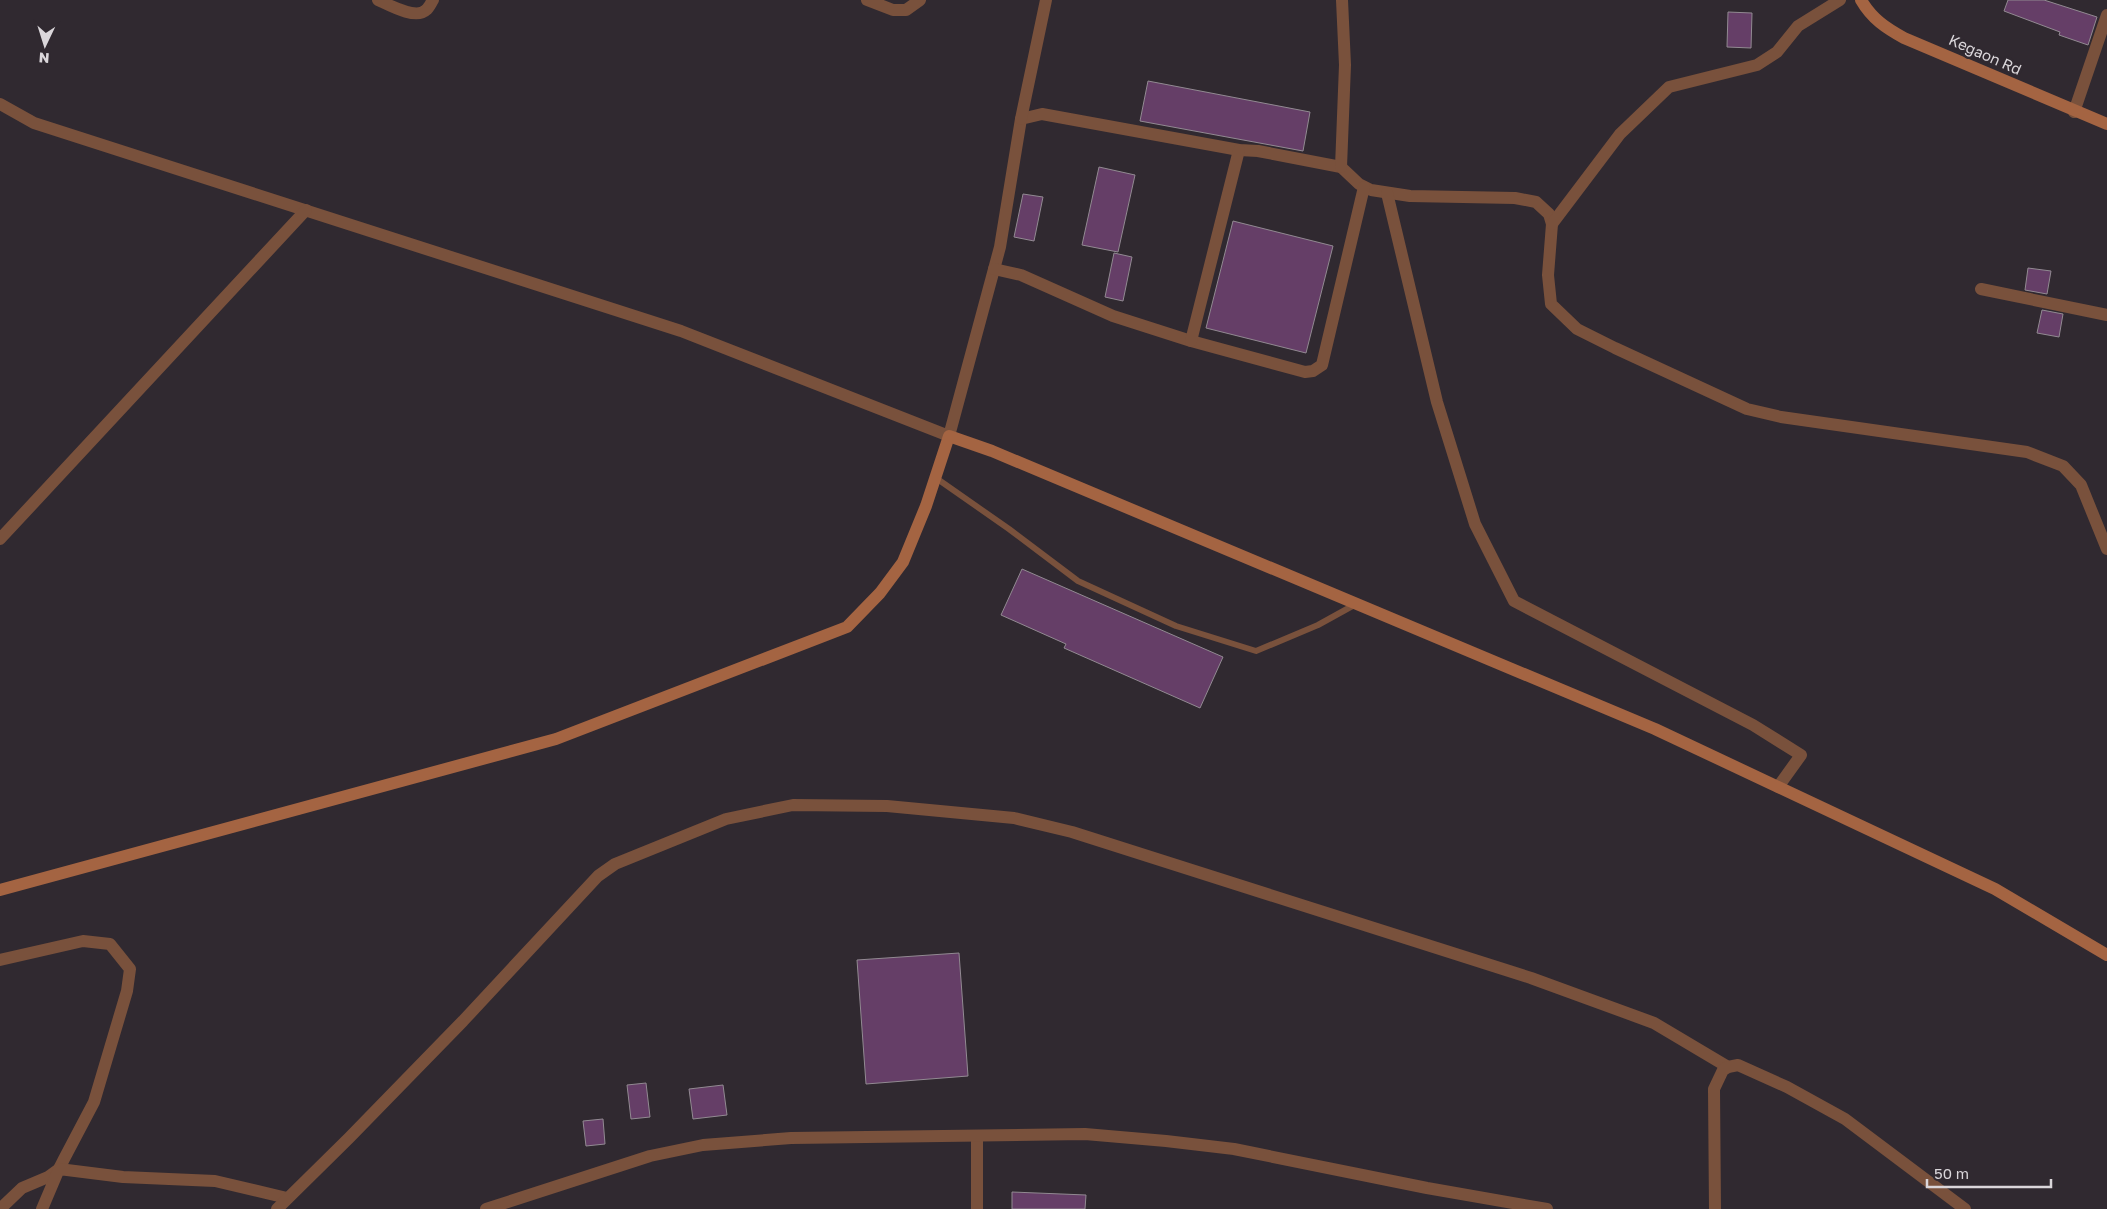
<svg xmlns="http://www.w3.org/2000/svg" width="2107" height="1209" viewBox="0 0 2107 1209" font-family="'Golos Text',sans-serif">
<style>
.building{fill:#653e67;stroke:#928a92}
.lines{fill:none;stroke-linecap:round;stroke-linejoin:round}
.lane{stroke:#79513c;stroke-width:6}
.street{stroke:#79513c;stroke-width:12}
.secondary{stroke:#a46442;stroke-width:12}
.labels{text-anchor:middle;stroke-width:5;stroke-linejoin:round;paint-order:stroke}
.street-label{font-size:15px;fill:#dad6da;stroke:#302930}
</style>
<rect width="100%" height="100%" fill="#302930"/>
<g class="building">
<path d="M2008,0H2044L2097,17L2088,45L2059,35L2060,32L2004,11Z"/>
<path d="M1728,12L1752,13L1751,48L1727,47Z"/>
<path d="M1148,81L1310,112L1303,151L1140,121Z"/>
<path d="M1099,167L1135,175L1118,252L1082,245Z"/>
<path d="M1023,194L1043,197L1034,241L1014,237Z"/>
<path d="M1233,221L1333,246L1306,353L1206,328Z"/>
<path d="M1114,253L1132,257L1123,301L1105,297Z"/>
<path d="M2028,268L2051,271L2047,294L2025,290Z"/>
<path d="M2042,310L2063,314L2059,337L2037,333Z"/>
<path d="M1022,569L1223,657L1200,708L1064,648L1066,644L1001,615Z"/>
<path d="M959,953L968,1076L866,1084L857,960Z"/>
<path d="M646,1083L650,1117L631,1119L627,1085Z"/>
<path d="M723,1085L727,1115L693,1119L689,1089Z"/>
<path d="M603,1119L605,1144L586,1146L583,1121Z"/>
<path d="M1012,1192L1086,1195L1085,1209H1012Z"/>
</g>
<g class="lines">
<path class="lane" d="M936,478L1009,529L1078,581L1176,626L1256,651L1318,625L1356,604"/>
<g class="street">
<path d="M378,0C389,5 416,20 426,10C429,8 431,3 433,0"/>
<path d="M867,0L893,10H906L920,0"/>
<path d="M0,104L34,123L681,331L949,436L1000,247L1021,119L1042,114L1239,150L1258,151L1341,167L1359,184L1371,190L1410,196L1515,198L1536,202L1549,214L1552,224L1548,275L1551,304L1577,329L1615,348L1747,409L1781,417L2027,452L2063,466L2081,485L2107,549"/>
<path d="M2074,112L2107,15"/>
<path d="M1021,119L1046,0"/>
<path d="M1341,167L1345,65L1342,0"/>
<path d="M1387,193L1437,402L1475,524L1514,601L1753,725L1801,755L1778,787"/>
<path d="M1552,224L1620,134L1669,87L1757,65L1777,52L1798,26L1840,0"/>
<path d="M994,269L1021,275L1113,316L1191,341L1305,372L1313,371L1322,365L1364,187"/>
<path d="M1981,289L2107,315"/>
<path d="M1191,341L1239,150"/>
<path d="M0,539L306,210"/>
<path d="M0,960L83,941L110,944L130,969L127,991L94,1102L64,1159L59,1169L48,1177L22,1188L0,1209"/>
<path d="M977,1137V1209"/>
<path d="M42,1209L59,1169L123,1177L215,1181L287,1198"/>
<path d="M277,1209L349,1138L463,1021L598,876L615,864L726,819L793,805L887,806L1014,818L1072,832L1531,978L1654,1023L1728,1067"/>
<path d="M486,1209L650,1156L703,1145L791,1138L1085,1134L1166,1141L1234,1149L1427,1188L1547,1209"/>
<path d="M1715,1209L1714,1089L1723,1070L1728,1067L1738,1065L1787,1087L1845,1119L1965,1209"/>
</g>
<g class="secondary">
<path d="M1861,0C1872,19 1886,28 1904,38L2107,124"/>
<path d="M0,890L556,739L847,627L880,593L903,562L926,506L949,436L992,451L1655,729L1995,889L2107,955"/>
</g>
</g>
<g class="labels">
<g class="street-label">
<text transform="translate(1985 55) rotate(24)" y="5">Kegaon Rd</text>
</g>
</g>
<g transform="translate(45 45) rotate(184)" stroke="#302930" stroke-width="4" paint-order="stroke">
<path d="M0-4L9 19L0 12L-9 19Z" fill="#dad6da"/>
<text y="-8" font-size="14" font-weight="bold" text-anchor="middle" fill="#dad6da">N</text>
</g>
<path d="M1927 1179v8h124v-8" fill="none" stroke="#dad6da" stroke-width="2.5"/>
<text x="1934" y="1179" font-size="15" fill="#dad6da" stroke="#302930" stroke-width="4" paint-order="stroke">50 m</text>
</svg>
